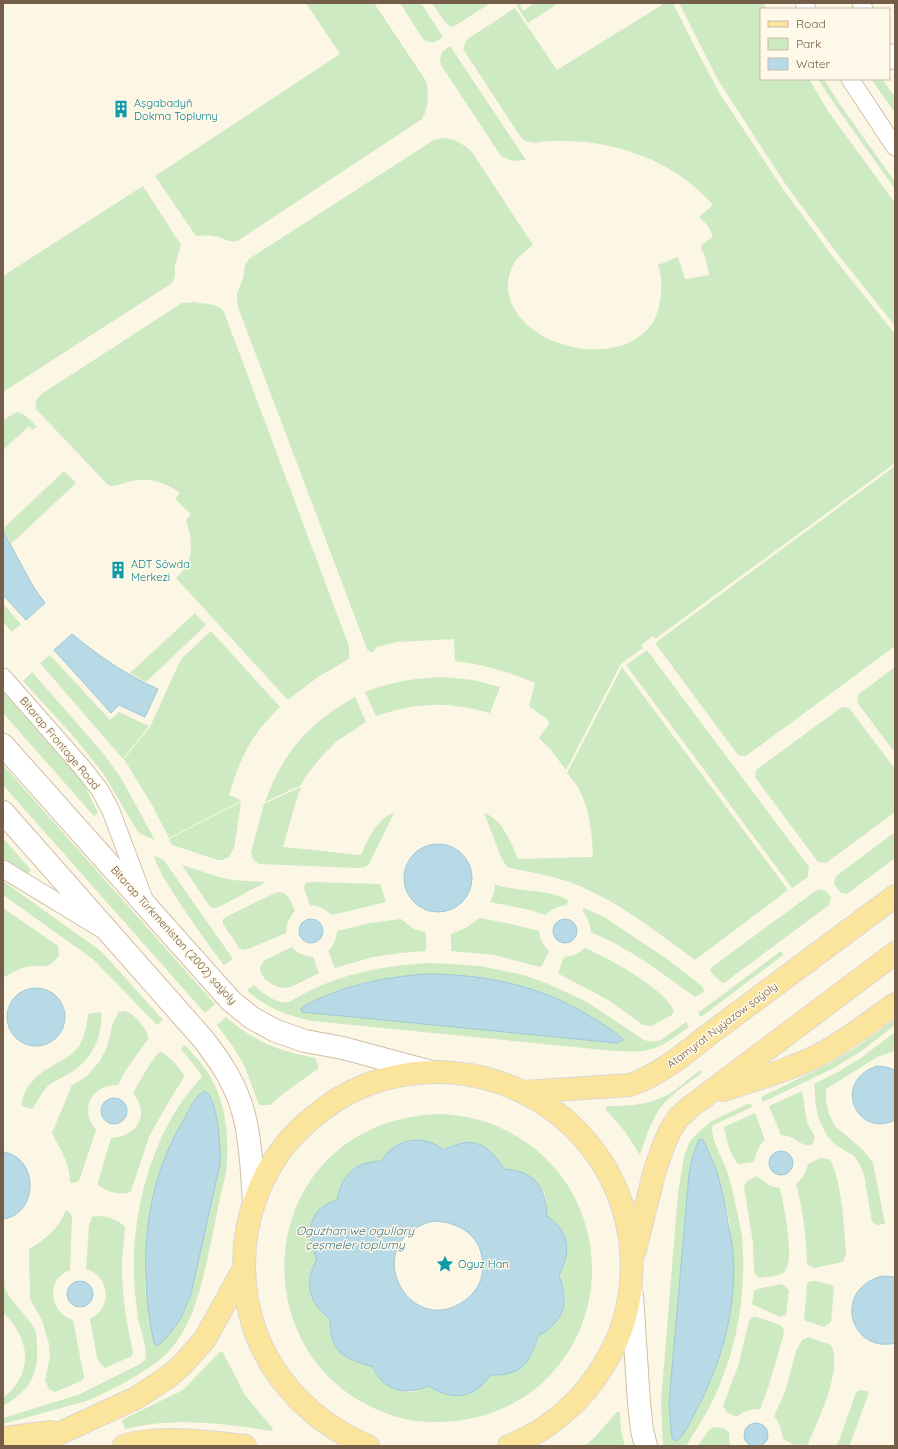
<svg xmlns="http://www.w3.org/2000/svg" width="898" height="1449" viewBox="0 0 898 1449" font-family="Quicksand,sans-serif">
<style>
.green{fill:#cdeac2;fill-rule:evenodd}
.water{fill:#b8d9e6;stroke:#9ec8d8;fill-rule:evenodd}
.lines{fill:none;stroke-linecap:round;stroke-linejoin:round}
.street-casing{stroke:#d0c1ad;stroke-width:19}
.secondary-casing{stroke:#d1bfa7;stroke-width:24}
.primary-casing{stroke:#ded8d3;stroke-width:24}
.street{stroke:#fff;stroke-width:17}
.secondary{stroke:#fff;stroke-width:22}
.primary{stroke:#fbe49c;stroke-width:22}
.labels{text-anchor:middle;stroke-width:3;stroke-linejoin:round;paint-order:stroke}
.culture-label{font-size:11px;fill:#0d838f;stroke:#fff9ea;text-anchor:start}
.street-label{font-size:11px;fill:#755e49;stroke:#fff9ea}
.water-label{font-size:12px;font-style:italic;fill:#457a90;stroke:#fff9ea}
</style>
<rect width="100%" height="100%" fill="#fcf6e4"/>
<g class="green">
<path d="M306,3H374L426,81C429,94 429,107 422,119L239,240C230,245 222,236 213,236C207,235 202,236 196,236L155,176L340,54Z"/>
<path d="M400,3H421L443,37C436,42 431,45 423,39Z"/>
<path d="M432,3H490L455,26L451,27L444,21Z"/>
<path d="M519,3L523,11L535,3H559L528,23L516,5Z"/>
<path d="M665,3H673L697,51L720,94L783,189L833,257L895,334V463L655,639L653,636L641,645L643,648L621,664L566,770L551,750L539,738L549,724L548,720L529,706L535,683C509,672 483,664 455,661L454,639L397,642L377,647L373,652H370L367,649L238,307L237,297V293L243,279L245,265L249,259L434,140C449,135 461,142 472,152L533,245C528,249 522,254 517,259C509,269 506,284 509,296C526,359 651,373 660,301C662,289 662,276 658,265L678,257L685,279L709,275L705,256L701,249L702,245L713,236L708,226L699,217L713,205C683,170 639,150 594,143C580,141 565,141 551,141C544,141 537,144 530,142C525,142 523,139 520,136L463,49L466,41L469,38L515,8L557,70Z"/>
<path d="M679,3H763L767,9H761V79H809L828,111L895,203V326L836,252L786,185L718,80Z"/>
<path d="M450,46L526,160L512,161L501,156L441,65L440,60L442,52Z"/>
<path d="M818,79H824L839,103L895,182V189L835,105Z"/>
<path d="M871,79H882L895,97V113Z"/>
<path d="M143,186L181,245L175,265V276L172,283L3,392V276Z"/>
<path d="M195,302C206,305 217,302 224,312L349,646V659L318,677L288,700L176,578C195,562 193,541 186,520L191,514L175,499L180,493C167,483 148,477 132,481C124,482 115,488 108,485L36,409C35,402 37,397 43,393L182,303Z"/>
<path d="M17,412C25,413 31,421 37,427L33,430L29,426L3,450V420Z"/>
<path d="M895,466V646L746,756L738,755L655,643Z"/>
<path d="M64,471L76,483L11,544L3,529Z"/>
<path d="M3,604L21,624L12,632L3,622Z"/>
<path d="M195,613L206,625L146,682L130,673Z"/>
<path d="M211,631L280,707C250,736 241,756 229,795L236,798L241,801L169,838L152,805L124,759L150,727L181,659Z"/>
<path d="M647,650L809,867L808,877L792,888L626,665Z"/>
<path d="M50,655L110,720L119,712L149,726L123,759L40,663Z"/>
<path d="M622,667L788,890L695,960C655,931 611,895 563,880C545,874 526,872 507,867L501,857L484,813C502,819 511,842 518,859L593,857C592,834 590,811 580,791C577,785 572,779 567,773Z"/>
<path d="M895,667V753L857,702L859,694Z"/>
<path d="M32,672L103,753L121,778L155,840L143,835L138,832L103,773L75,738L24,682L23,681Z"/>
<path d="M446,677L473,680L500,687L490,713C447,701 419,702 376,716L365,692C395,681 414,678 446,677Z"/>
<path d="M3,691L81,778L98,813L94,816L3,713Z"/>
<path d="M355,697L366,722L337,741L320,758L306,776L301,785L265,802C282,753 310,722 355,697Z"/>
<path d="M842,707L849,708L895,769V812L826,863L818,862L755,777L756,770Z"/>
<path d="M3,765L215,1004L205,1013L3,785Z"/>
<path d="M301,787L296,801L283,847L361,855C367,841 378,817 394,813L369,864L365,867L359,868L259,864L253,859L251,852L264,804Z"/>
<path d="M241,802L234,848L229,857L222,860H218L172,845L169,839Z"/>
<path d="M895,832V858L847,894L841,893L834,884L835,877Z"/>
<path d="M3,838L31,870L27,874L3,858Z"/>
<path d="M154,856L163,859L233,959L224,965C208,945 194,924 179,902C170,887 159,873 154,856Z"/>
<path d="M182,865L216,876L232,880L266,882L219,907L216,908L210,907Z"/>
<path d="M3,881L102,952L163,1020L157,1025L94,960L3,895Z"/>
<path d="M310,882L380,884L386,902L332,915C325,909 319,906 310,905L304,888L306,883Z"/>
<path d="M495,884C500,886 505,888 511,888C530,892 550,890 568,900L567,905C558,906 552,909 545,915L530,910L490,902L494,893Z"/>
<path d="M818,889L826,891L831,898L829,905L724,983L720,981L710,971L712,967Z"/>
<path d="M280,892C290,894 291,903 295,911C289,918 286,924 286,933L248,949L243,950L240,949L223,924V919L230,915L275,893Z"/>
<path d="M3,908L58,946L59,955C57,958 54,962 51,964C45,968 38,965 32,966C21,967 12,972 3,978Z"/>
<path d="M584,908L604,917L667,959L703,987L704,992L695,997C662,973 629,948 591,932C590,923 588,918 582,911Z"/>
<path d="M479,918L507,923L539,931C540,939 543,945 549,951L542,966L540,967L494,955L451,951V934C462,930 471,926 479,918Z"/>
<path d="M401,919L414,929L426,933V951L401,953L373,957L335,968L328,951C334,945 336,940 337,931L370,923Z"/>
<path d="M292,947C298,954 304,956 313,957L319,973L291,987L283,988C273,986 259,978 260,967L265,960Z"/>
<path d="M585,948C608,958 664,988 674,1011L672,1015L651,1026L643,1025L610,1001L559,974L558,973L564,957C573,956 578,954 585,948Z"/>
<path d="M781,951L783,955L701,1017L698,1013Z"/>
<path d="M432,963L480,966L524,975L546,983L587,1002L644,1040L653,1042L661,1040L686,1022L689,1027C658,1049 654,1053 615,1051L312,1021C289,1016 265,1008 247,990L254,985C262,993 277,1005 289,1002C333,975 382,965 432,963ZM426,974C488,974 548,988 600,1023C608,1028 616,1033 623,1039L621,1042L617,1043L302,1011L301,1008C313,1002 325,996 338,991C366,980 396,976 426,974Z"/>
<path d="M124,1011C133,1011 149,1031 148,1039L126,1070L118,1085C91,1085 79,1109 96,1130L80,1178L77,1182L71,1183L70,1182C70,1162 60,1150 52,1133L72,1085L86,1077L100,1061L107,1047L113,1023L117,1015L119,1012Z"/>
<path d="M101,1012C103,1036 92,1059 72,1072C64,1077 55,1080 48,1086C41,1093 38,1101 32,1109L22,1106C21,1090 38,1073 52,1066C62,1060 72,1056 79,1046C85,1036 87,1025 88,1014Z"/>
<path d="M226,1017C255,1042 278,1051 315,1058L319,1068L284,1093L270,1105H259L245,1067L234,1048L217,1025Z"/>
<path d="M895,1019V1025L860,1052L832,1069L763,1102L761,1097L829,1064L857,1047Z"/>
<path d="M895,1032V1051L877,1057L826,1089V1101L829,1114L835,1126L862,1149L873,1163L885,1224L877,1225L872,1222L864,1174L860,1165L854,1156L837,1146L829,1138L824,1130L818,1116L815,1101V1090L814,1084L838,1072L861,1058Z"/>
<path d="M185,1045C191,1052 198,1059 203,1066C226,1096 230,1136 226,1172C220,1197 215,1222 210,1247C201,1286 194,1328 163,1357C146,1372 107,1393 86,1401L3,1424V1418L78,1395L138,1365L145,1360C148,1347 141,1332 138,1319C137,1310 136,1301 135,1292C128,1221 151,1129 202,1077L198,1070L181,1049ZM202,1092L211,1097L217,1121L220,1153L191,1294L181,1318L172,1331C165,1321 159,1312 153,1303C151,1300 147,1296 146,1293C144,1287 145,1267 145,1260C147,1200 165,1140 202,1092Z"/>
<path d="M161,1052C167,1054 183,1070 184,1077L169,1101L149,1137L131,1191C123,1197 105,1191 98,1185V1182L111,1138C137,1137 151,1114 133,1093L148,1067L158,1053Z"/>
<path d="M700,1070L702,1073C688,1083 672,1093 661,1107C651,1121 645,1139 640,1155L624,1130L606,1110V1107L608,1106C628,1106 649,1105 667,1095C679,1089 689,1078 700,1070Z"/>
<path d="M802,1091L807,1122L815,1137L812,1145C800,1147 794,1135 781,1135L769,1106Z"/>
<path d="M750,1103L752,1107L712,1126C711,1139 720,1154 725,1166C729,1176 732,1187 734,1198C737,1211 740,1224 742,1237C747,1293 737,1351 712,1402C705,1417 695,1431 686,1446H663L661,1402L678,1193L684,1156L690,1141L701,1130L712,1121ZM698,1140C700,1141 704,1143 706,1145C712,1153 717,1172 720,1182C741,1252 737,1333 702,1398C697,1407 691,1423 685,1430C682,1434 676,1437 672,1439L669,1403L689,1174L692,1158Z"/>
<path d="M755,1113L765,1140C757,1147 757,1154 753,1162L739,1164C731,1159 726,1137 724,1127Z"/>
<path d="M442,1114C463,1116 484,1119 503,1129C604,1176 623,1311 540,1385C511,1410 474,1422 437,1422C410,1423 385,1415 362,1402C259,1345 258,1190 362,1134C387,1120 414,1115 442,1114ZM465,1142L492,1152L504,1169C514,1169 517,1171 525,1176C545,1188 547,1192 547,1216L551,1219L564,1266L559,1275L563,1283L565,1293V1302L551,1328L538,1336L532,1354L500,1375H491C474,1398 452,1402 429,1386C410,1395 404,1394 387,1382C380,1377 376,1375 373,1367C343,1359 330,1352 330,1319L325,1315L312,1298L310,1288V1278L312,1268L317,1259L324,1206L337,1200C341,1176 356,1162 381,1161L387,1153L435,1144L444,1150L455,1144Z"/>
<path d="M821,1158L829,1159C841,1172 845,1235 846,1254L843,1262L814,1268L808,1265L807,1262C806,1236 803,1210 796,1184C803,1178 806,1173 808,1164Z"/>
<path d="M757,1176L770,1186L780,1188C783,1203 797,1264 783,1273C777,1277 766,1277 759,1278L754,1272L753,1243L744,1186L747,1181Z"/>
<path d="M66,1210L71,1214L72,1218L70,1270C45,1279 49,1312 73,1320L84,1377L83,1379L81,1381L55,1392L49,1389L45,1380L50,1357L49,1344L42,1320L30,1299L29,1249C45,1240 59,1228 66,1210Z"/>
<path d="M96,1216C105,1216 120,1219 125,1228C124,1241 122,1255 122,1268C122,1297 127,1324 133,1352L132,1356L105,1368L100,1363L97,1358L90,1319C113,1308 110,1276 86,1269L89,1226L92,1217Z"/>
<path d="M3,1270C5,1276 3,1284 6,1291C13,1304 26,1314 34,1328C37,1334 37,1342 37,1349C38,1378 28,1391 3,1406V1398C35,1373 30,1339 3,1312Z"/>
<path d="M815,1281L832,1285L834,1288L831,1322L824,1327L806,1321L804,1319L807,1285L808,1282Z"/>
<path d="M782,1284L789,1290L786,1315L780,1317L752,1304L754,1291L757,1289Z"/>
<path d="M754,1316L780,1325L784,1329L783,1337L768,1388L760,1409C750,1409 744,1411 736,1417L727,1412L723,1406L739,1363L749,1321Z"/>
<path d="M808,1337L831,1345C844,1368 817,1422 808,1444L806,1446H796L783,1439C782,1430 780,1424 774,1416L785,1392L796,1351L802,1340Z"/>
<path d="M222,1351L245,1395L273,1429L272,1431C223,1423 174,1417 125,1429L122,1420L183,1390L220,1352Z"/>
<path d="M861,1390L869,1392L851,1442L849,1446H836L840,1438L856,1392Z"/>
<path d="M617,1412H620L621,1430L625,1446H585L595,1437Z"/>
<path d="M713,1427L723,1428L729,1432V1440L731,1446H698L708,1431Z"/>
</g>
<g class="water">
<path d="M3,531L34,588L45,603L26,620L3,595Z"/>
<path d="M72,634C99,656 126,675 158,689L145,717L119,705L111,713L54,650Z"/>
<circle cx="438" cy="878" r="34"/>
<circle cx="311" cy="931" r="12"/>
<circle cx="565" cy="931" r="12"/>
<path d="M426,974C474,974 523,982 566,1003C585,1012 603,1024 621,1037L623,1039V1040L617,1043L302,1012L301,1008C339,986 383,977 426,974Z"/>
<circle cx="36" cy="1017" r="29"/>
<path d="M877,1066L886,1067L895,1070V1120C858,1139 830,1082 877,1066Z"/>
<path d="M205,1091C218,1098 221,1150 220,1164L191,1294L181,1318L172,1331L161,1343L157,1346L154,1343C138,1268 143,1187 184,1119C189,1111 195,1095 205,1091Z"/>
<circle cx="114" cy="1111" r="13"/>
<path d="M699,1139L703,1140C717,1165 724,1194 728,1223C730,1233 732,1243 733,1253C737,1304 723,1358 700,1403C693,1415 687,1433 676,1441L672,1439L669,1403L689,1174L692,1158Z"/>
<path d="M415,1140C427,1140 434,1143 444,1150C472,1135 488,1143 504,1169C534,1171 546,1186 547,1216C569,1231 572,1252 559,1275C567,1293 567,1313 551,1327C548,1331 542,1333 538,1336C530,1363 521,1376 491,1375C474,1398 453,1402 429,1386C405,1396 383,1391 373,1367C343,1358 330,1353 330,1319C308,1303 304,1282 317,1259C308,1242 306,1217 325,1205C328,1203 333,1202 337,1200C342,1175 355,1162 381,1161C390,1148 399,1142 415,1140ZM433,1221C465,1222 487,1241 482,1275C480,1287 471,1297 461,1303C407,1337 357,1241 433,1221Z"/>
<circle cx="781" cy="1163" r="12"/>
<path d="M3,1152C39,1157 39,1214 3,1219Z"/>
<path d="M882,1276L895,1277V1343C851,1354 831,1290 882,1276Z"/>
<circle cx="80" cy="1294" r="13"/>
<circle cx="756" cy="1435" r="12"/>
</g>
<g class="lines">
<g class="street-casing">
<g id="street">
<path d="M804,3L807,9"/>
<path d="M861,3L864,9"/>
<path d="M889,52L895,61"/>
<path d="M850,79L895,147"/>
<path d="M3,677L81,766L100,790L111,811L144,899"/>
<path d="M3,869L100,928"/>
</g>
</g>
<g class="secondary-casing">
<g id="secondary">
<path d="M3,745L231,1001L252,1018L276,1031L305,1041L343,1048L432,1072"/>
<path d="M3,812L203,1039C221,1062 237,1086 244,1115C251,1142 252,1173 254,1201"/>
<path d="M632,1296L639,1403L642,1430L646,1446"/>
</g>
</g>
<g class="primary-casing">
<g id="primary">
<path d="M723,1090C756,1079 790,1070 821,1054C847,1040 871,1021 895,1004"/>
<path d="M524,1092L630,1085C659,1075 683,1055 707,1036L895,896"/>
<path d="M635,1250L655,1170L664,1144L670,1131L678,1118L689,1108L895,953"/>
<path d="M3,1438L51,1432"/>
<path d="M32,1446L136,1398L168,1377L182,1365L205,1339L243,1270"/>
<path d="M124,1446C156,1435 211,1442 245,1446"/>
<path d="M368,1446C300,1417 251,1358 245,1283C239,1222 263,1158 311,1119C327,1105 345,1093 366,1085C487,1039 620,1120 631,1249C634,1289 626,1329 605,1363C583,1401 549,1430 509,1446"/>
</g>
</g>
<use href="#street" class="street"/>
<use href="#secondary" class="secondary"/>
<use href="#primary" class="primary"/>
</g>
<defs>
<g id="building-bare" transform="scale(1.38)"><path d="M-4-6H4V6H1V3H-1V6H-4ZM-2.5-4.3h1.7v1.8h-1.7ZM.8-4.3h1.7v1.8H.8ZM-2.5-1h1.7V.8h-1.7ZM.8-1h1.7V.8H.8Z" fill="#0f9aa8" stroke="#fff9ea" stroke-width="2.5" paint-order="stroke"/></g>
<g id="sight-bare" transform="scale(1.38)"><path d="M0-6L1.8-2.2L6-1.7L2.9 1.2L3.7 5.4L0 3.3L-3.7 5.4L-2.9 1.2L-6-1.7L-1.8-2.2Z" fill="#0f9aa8" stroke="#fff9ea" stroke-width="2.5" paint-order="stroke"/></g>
</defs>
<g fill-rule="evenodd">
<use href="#building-bare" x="121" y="109"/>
<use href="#building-bare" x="118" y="570"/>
<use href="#sight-bare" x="445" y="1264"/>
</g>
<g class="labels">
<g class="culture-label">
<text x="134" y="107">Aşgabadyň<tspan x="134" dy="13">Dokma Toplumy</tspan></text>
<text x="131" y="568">ADT Söwda<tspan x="131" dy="13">Merkezi</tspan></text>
<text x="458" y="1268">Oguz Han</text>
</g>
<g class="street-label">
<text transform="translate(60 743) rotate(50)" y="4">Bitarap Frontage Road</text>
<text transform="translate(174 935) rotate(48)" y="4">Bitarap Türkmenistan (2002) şaýoly</text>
<text transform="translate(722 1025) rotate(-37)" y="4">Atamyrat Nyýazow şaýoly</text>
</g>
<g class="water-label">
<text x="355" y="1235">Oguzhan we ogullary<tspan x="355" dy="14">çeşmeler toplumy</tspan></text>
</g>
</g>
<rect width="898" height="1449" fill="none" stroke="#755e49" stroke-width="8"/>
<rect x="760" y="8" width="130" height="72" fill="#fff9ea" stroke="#c8bbaa"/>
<rect x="768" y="21" width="20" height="6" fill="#fbe49c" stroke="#c8bbaa"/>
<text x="796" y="28" font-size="12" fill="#755e49">Road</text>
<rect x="768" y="38" width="20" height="12" fill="#cdeac2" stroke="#c8bbaa"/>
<text x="796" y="48" font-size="12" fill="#755e49">Park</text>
<rect x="768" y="58" width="20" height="12" fill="#b8d9e6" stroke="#c8bbaa"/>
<text x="796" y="68" font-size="12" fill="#755e49">Water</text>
</svg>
